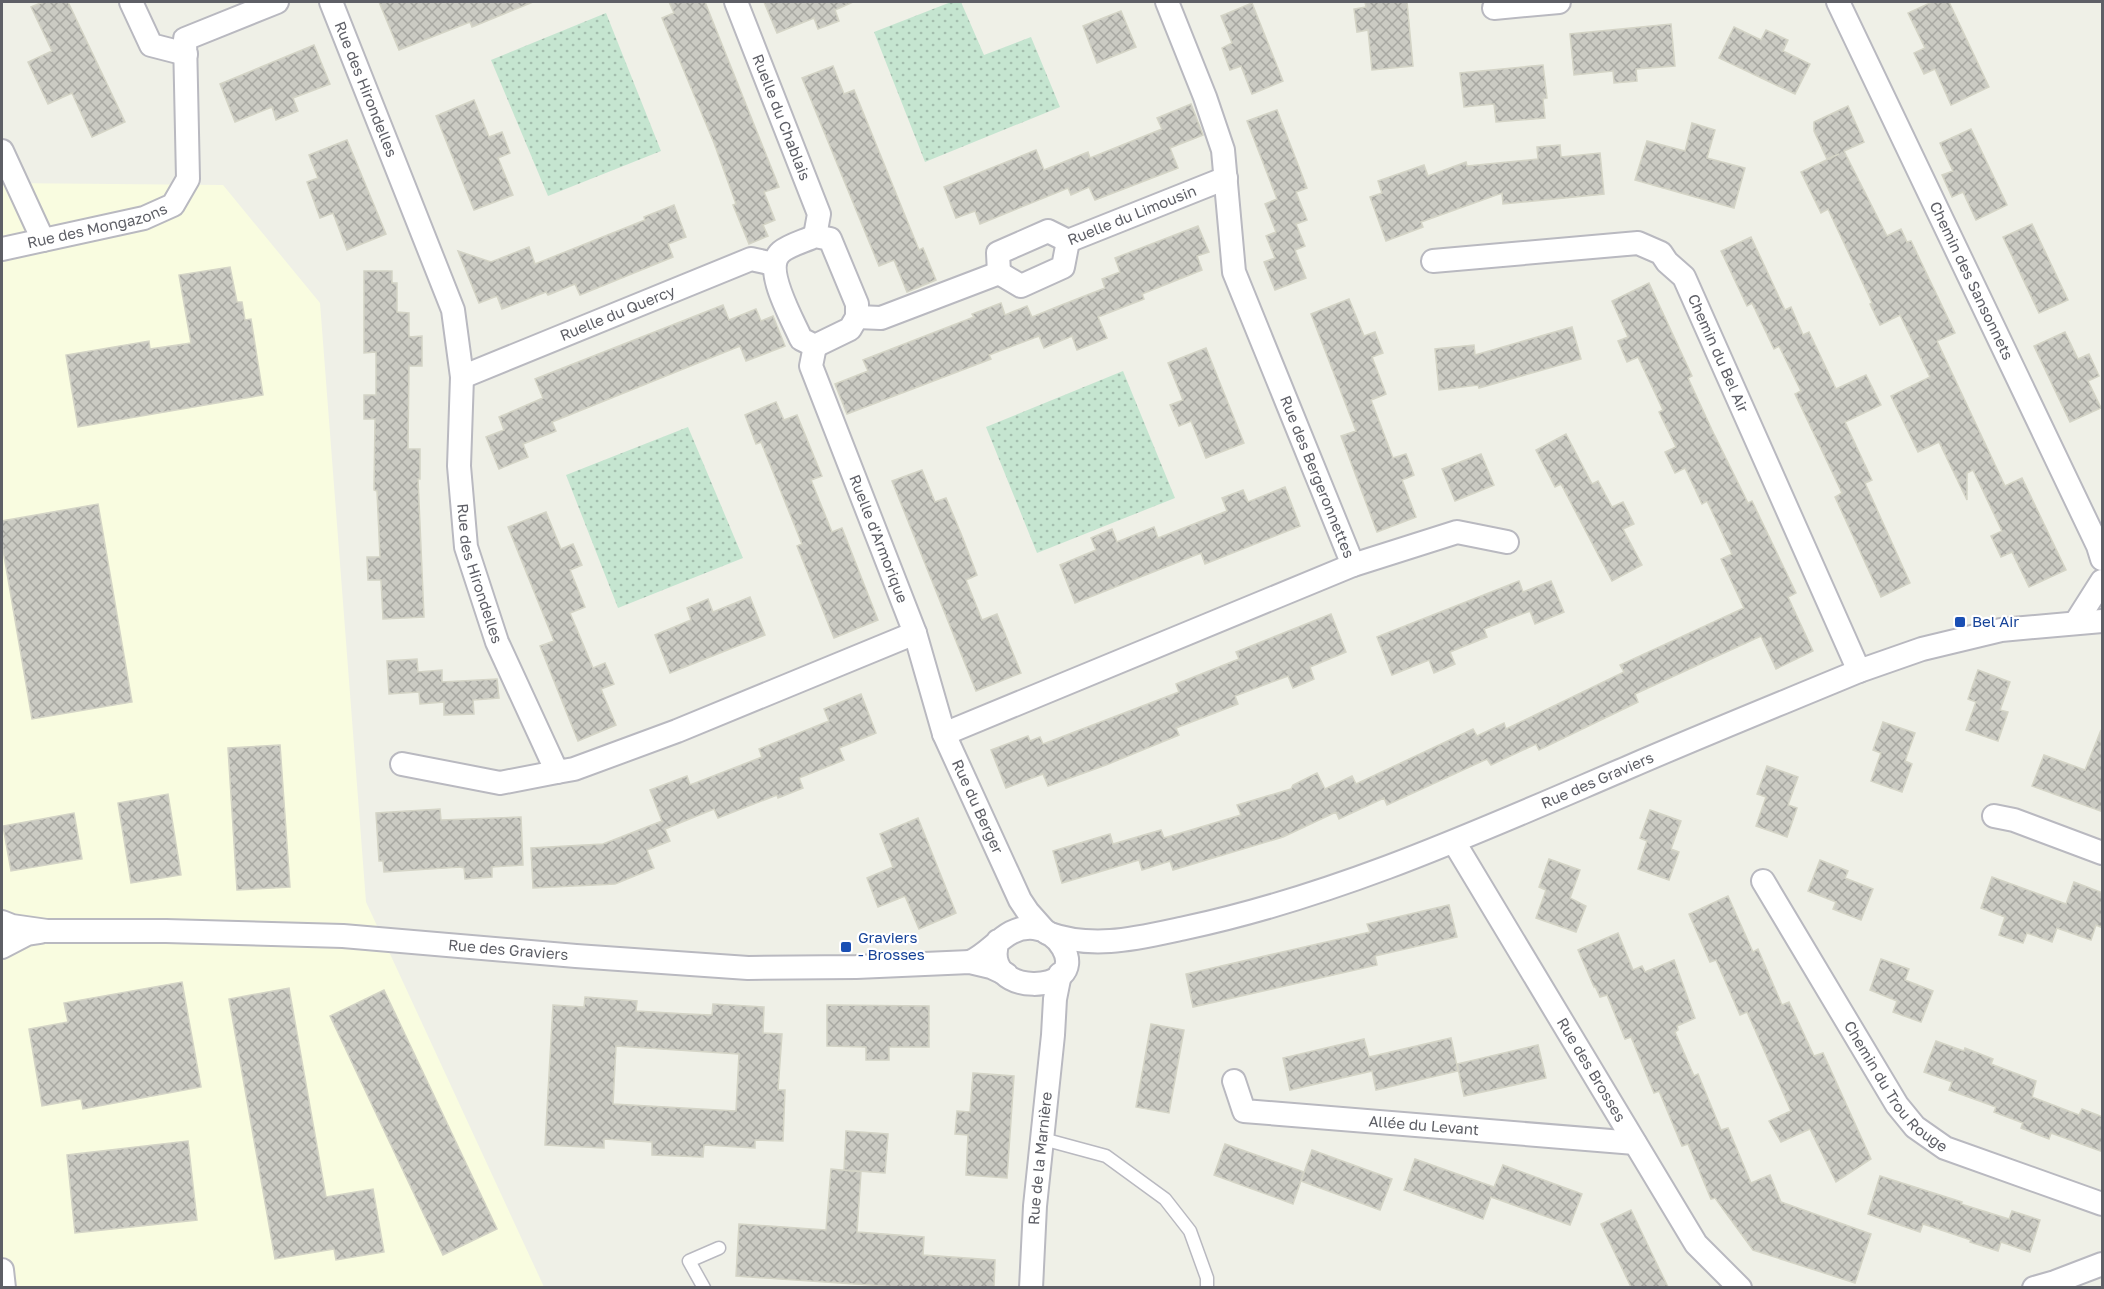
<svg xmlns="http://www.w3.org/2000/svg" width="2104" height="1289" viewBox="0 0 2104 1289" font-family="'Golos Text',sans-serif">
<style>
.commercial{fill:#f9fce0}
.grass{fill:url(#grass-dots)}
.building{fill:url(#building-cross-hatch);stroke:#d4d4c6;stroke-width:1.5;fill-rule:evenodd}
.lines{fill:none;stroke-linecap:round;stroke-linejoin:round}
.service-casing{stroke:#b9b9c0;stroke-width:15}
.minor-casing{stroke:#b9b9c0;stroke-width:26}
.service{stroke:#fff;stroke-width:12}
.minor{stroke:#fff;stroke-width:22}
.transit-dot{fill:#1a4fb4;stroke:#fff;stroke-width:2}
.labels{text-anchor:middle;stroke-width:4.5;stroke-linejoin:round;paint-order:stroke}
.street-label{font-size:15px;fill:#5e5f66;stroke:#fff}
.transit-label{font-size:15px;fill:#164399;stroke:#fff;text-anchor:start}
</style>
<defs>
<pattern id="grass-dots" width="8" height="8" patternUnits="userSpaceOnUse" patternTransform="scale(1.5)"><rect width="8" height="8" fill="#c5e5d0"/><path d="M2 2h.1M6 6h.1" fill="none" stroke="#a3bdad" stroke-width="1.8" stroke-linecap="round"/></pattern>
<pattern id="building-cross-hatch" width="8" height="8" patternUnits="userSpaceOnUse" patternTransform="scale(1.5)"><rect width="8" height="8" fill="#cbcbc3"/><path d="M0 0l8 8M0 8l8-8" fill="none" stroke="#a8a8a2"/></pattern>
</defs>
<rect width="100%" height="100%" fill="#eff0e7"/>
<path class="commercial" d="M2,183L223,185L320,303L366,902L544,1287L2,1288Z"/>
<g class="grass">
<path d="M951,2H961L984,55L1031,37L1060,107L925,162L874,32Z"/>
<path d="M606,13L661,151L548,196L491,60Z"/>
<path d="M1123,371L1175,498L1037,553L986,427Z"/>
<path d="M688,427L743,558L618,608L566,475Z"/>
</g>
<g class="building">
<path d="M43,2H68L125,122L92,137L72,93L48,104L28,62L52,51L31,7Z"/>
<path d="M379,2H533L472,27L470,22L399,50Z"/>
<path d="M669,2H705L779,187L764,192L775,220L763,225L768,236L749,244L733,205L736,204L714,143L662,18L674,13Z"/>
<path d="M764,2H853L835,10L839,21L818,29L814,18L777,33Z"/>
<path d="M1365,2H1407L1413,66L1372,70L1368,30L1357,32L1354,9L1366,7Z"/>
<path d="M1932,2H1949L1989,87L1951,105L1935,69L1924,74L1914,53L1925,48L1908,13Z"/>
<path d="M1252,3L1283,81L1252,94L1241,66L1230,70L1222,48L1232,43L1221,16Z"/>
<path d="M1121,11L1136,47L1097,63L1083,26Z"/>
<path d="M1671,24L1675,66L1636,69L1637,81L1614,83L1613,71L1574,75L1570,34Z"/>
<path d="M1734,27L1761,40L1766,30L1788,40L1783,51L1810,64L1795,94L1719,58Z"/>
<path d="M314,45L330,84L293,98L298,111L276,120L272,107L235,122L220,84Z"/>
<path d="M1543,65L1547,98L1543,99L1545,118L1496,122L1494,104L1464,107L1460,73Z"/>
<path d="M833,66L844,94L854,90L919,250L923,248L936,280L907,292L894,260L879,266L802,78Z"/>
<path d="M474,100L489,137L502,132L510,153L498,158L513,195L474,210L436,116Z"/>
<path d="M1191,104L1203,135L1170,148L1178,168L1095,200L1089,187L1071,195L1068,188L980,224L975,211L956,218L944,187L1036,150L1044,170L1088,152L1090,158L1162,129L1157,118Z"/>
<path d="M1848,106L1864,142L1844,151L1887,236L1901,229L1907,242L1911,241L1955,333L1937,341L2005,486L2022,478L2066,570L2029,587L2012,552L2001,557L1991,536L2002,531L1973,470L1967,473V500L1939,442L1918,452L1891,396L1930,377L1900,315L1880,325L1870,304L1872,303L1828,209L1821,213L1801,172L1839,154L1827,159L1814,131V122Z"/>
<path d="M1277,110L1307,188L1296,192L1307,220L1296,224L1305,246L1295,250L1306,278L1275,290L1264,262L1275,258L1266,236L1276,232L1265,204L1277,199L1247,121Z"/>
<path d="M1692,123L1715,130L1707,158L1745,168L1734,208L1635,180L1647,141L1685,151Z"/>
<path d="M1971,129L2007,205L1976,220L1963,192L1952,197L1942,175L1953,171L1940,143Z"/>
<path d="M347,140L386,234L347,250L333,213L320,218L307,182L318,178L309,155Z"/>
<path d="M1560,145L1561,157L1600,153L1604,194L1503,204L1502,193L1421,222L1423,227L1386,241L1370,197L1382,193L1378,181L1424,165L1428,176L1466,162L1467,166L1538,159L1537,147Z"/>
<path d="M674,205L686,237L668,244L673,257L580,295L575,284L548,295L546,292L502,309L497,296L479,303L458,251L491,262L529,247L535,264L645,220L644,217Z"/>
<path d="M2032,224L2068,300L2039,313L2003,237Z"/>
<path d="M1198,226L1209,252L1197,256L1202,270L1142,294L1144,299L1098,317L1107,338L1077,350L1072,336L1044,348L1039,336L989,355L991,359L847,414L835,384L868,371L863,360L974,317L972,314L1001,303L1005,315L1027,306L1032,317L1059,306L1105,288L1102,279L1120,272L1115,258Z"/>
<path d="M1751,237L1785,310L1791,307L1803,335L1809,332L1836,389L1866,375L1881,405L1845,422L1872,480L1865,483L1910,583L1881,597L1835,497L1842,493L1795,394L1801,391L1779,346L1774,349L1752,303L1747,306L1721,251Z"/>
<path d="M230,267L237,302H242L245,320L251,319L263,395L78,427L66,355L149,341L150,349L191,343L179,275Z"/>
<path d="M364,271H392V283H397V312L409,313V337L422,336V366H409L408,449H420V479H418L424,617L383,619L381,580H368L367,557H380L377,491L374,490L375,419H364V395H376V352L364,353Z"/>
<path d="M1649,283L1692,376L1688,378L1712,430L1748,503L1752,501L1796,593L1788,597L1813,651L1776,669L1761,636L1635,694L1638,702L1539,750L1536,744L1491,765L1487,759L1387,805L1384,798L1339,819L1336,812L1283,837L1173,870L1170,861L1142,870L1139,860L1062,883L1053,851L1110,834L1113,844L1161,830L1164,838L1241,815L1237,805L1291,789L1293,785L1317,773L1325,789L1352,776L1356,784L1473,729L1477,736L1504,723L1506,729L1624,672L1620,665L1744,608L1721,559L1732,554L1707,501L1702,504L1685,468L1675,473L1665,452L1676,447L1659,412L1663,410L1638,357L1627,362L1618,341L1628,337L1612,301Z"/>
<path d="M1349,299L1364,336L1375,332L1383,353L1372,357L1386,394L1371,400L1393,458L1406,454L1414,475L1402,480L1416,517L1377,532L1341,436L1356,431L1311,314Z"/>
<path d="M723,305L729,320L756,309L761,321L773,316L785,346L746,361L740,346L552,422L556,431L523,444L528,457L499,469L486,437L504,430L499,417L543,398L535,379Z"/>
<path d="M1572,327L1581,359L1479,388L1478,385L1439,390L1435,349L1474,345L1475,355Z"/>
<path d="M2065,332L2078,359L2089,354L2099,376L2088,381L2101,408L2070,422L2034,346Z"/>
<path d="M1206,348L1244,443L1206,458L1191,421L1179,426L1170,405L1183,400L1168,363Z"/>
<path d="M776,402L784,420L797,415L822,476L811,480L832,532L842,528L878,620L834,638L797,546L802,544L761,442L756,444L745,415Z"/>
<path d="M1566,434L1592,484L1598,481L1612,507L1623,502L1634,524L1623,529L1642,565L1612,581L1561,484L1555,487L1536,450Z"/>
<path d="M1481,454L1494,485L1455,501L1442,469Z"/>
<path d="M922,470L935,502L946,498L962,536L977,575L966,580L982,620L997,614L1021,673L976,691L892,481Z"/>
<path d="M1285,487L1300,526L1205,564L1201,553L1075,603L1060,565L1096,550L1091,538L1112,529L1117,542L1154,527L1158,538L1227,511L1222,498L1243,490L1248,502Z"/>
<path d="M98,504L132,702L32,719L2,544V521Z"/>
<path d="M546,512L561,549L573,544L582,565L570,570L585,607L570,613L593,668L605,663L614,684L601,689L616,725L578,741L540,646L554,641L508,527Z"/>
<path d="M1519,581L1523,592L1551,581L1564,612L1535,624L1530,611L1484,629L1487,637L1450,652L1455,664L1434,673L1429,660L1392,675L1377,637Z"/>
<path d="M750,597L765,635L670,673L655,635L691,620L687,608L708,599L713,612Z"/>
<path d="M1331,614L1346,652L1310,667L1314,679L1293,688L1288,676L1235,696L1238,704L1176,728L1179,735L1106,765L1048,786L1043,774L1006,788L991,750L1028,736L1030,741L1040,737L1043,744L1179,692L1176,684L1239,659L1236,652Z"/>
<path d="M417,659L418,672L442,670V682L497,679L499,698L473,700L474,714L444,715V702L420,704L419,692L389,694L387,661Z"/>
<path d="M1978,670L2010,682L2000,710L2008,712L1998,741L1966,730L1976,702L1968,699Z"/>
<path d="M861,694L876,733L839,748L844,760L799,778L803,788L778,798L777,795L718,818L714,809L665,829L670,841L647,850L654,868L615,884L533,888L531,848L603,844L662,821L650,790L687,776L690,785L762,757L759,749L829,721L824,709Z"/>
<path d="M1883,722L1915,733L1905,761L1912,764L1902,792L1871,781L1881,753L1873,750Z"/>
<path d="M2101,730L2103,812L2032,786L2044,755L2085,770Z"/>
<path d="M280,745L290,887L237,890L228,748Z"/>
<path d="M1767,766L1798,777L1788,805L1797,808L1787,837L1756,826L1766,797L1757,794Z"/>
<path d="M168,794L181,875L131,883L118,803Z"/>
<path d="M440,809L441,820L521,817L523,865L492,867V877L465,879L464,868L460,867L384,872L383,861H379L376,813Z"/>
<path d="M1650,810L1681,821L1671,849L1679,852L1669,880L1638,869L1647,841L1640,838Z"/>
<path d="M74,813L82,859L11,871L3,826Z"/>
<path d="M918,818L956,913L919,929L905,896L878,907L867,878L893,867L880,834Z"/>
<path d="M1549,859L1580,870L1570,898L1586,906L1576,932L1536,918L1546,890L1539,887Z"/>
<path d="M1820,860L1848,871L1845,878L1873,889L1861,920L1833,909L1836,902L1808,891Z"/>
<path d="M1992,877L2066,904L2074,882L2103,893V928L2096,925L2091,940L2057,928L2052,942L2027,933L2023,943L1999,935L2005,917L1981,908Z"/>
<path d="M1728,896L1753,952L1758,949L1782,1005L1789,1002L1814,1056L1823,1053L1871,1159L1836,1182L1810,1129L1781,1142L1769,1121L1791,1111L1747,1012L1740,1015L1716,960L1710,962L1689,914Z"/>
<path d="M1449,905L1457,937L1375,956L1377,965L1193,1007L1186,974L1370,932L1367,924Z"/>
<path d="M1618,933L1633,970L1642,966L1645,972L1674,960L1695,1018L1677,1026L1678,1030L1675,1032L1694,1076L1698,1074L1721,1130L1728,1128L1751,1183L1770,1175L1781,1202L1871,1234L1855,1283L1753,1250L1715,1198L1711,1199L1688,1144L1682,1146L1659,1091L1654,1093L1631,1037L1625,1039L1607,995L1600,997L1595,986L1594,987L1578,950Z"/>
<path d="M1881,959L1909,969L1905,980L1933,991L1921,1022L1893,1012L1897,1001L1870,990Z"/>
<path d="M182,982L201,1087L83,1109L81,1099L42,1106L29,1029L68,1022L64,1003Z"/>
<path d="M289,988L326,1197L373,1189L384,1252L336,1260L334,1249L275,1259L229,999Z"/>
<path d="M384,990L497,1229L443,1255L330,1016Z"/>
<path d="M585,997L637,1001L636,1011L687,1014L712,1015L713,1004L764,1007L763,1033L782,1034L778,1090H785L783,1141L755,1140V1148L704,1145L703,1157L652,1155V1142L604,1139V1148L545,1145L553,1005L584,1007ZM616,1046L739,1054L736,1111L613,1104Z"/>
<path d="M827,1005L929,1006V1047H889V1060H866V1047L827,1046Z"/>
<path d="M1151,1024L1184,1030L1169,1113L1136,1107Z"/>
<path d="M1451,1038L1458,1071L1376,1090L1372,1071L1290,1090L1283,1058L1364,1039L1369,1057Z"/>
<path d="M1936,1041L1964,1051L1965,1048L1993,1059L1991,1064L2036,1081L2032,1097L2079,1115L2082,1109L2103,1117V1152L2051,1133L2049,1139L2021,1128L2023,1123L1994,1112L1996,1107L1949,1090L1952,1082L1924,1072Z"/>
<path d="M1538,1045L1546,1078L1464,1096L1457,1064Z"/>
<path d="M973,1073L1014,1076L1007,1178L966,1175L968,1135L955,1134L957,1111L970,1112Z"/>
<path d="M846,1131L888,1134L885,1173L844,1170Z"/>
<path d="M188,1141L197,1220L75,1233L67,1155Z"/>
<path d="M1225,1144L1304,1172L1293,1204L1214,1175Z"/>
<path d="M1312,1150L1392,1179L1380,1210L1301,1181Z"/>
<path d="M1415,1159L1494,1187L1503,1165L1582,1194L1570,1225L1491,1197L1483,1219L1404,1190Z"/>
<path d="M831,1169L861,1172L857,1232L924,1237L923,1255L995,1260L994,1287H899L736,1276L739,1224L826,1230Z"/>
<path d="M1880,1176L1962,1202L1961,1204L2009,1219L2012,1211L2040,1220L2030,1252L2001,1242L1998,1251L1970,1242L1971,1240L1923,1224L1920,1232L1868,1214Z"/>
<path d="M1631,1210L1653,1256L1668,1287H1631L1601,1224Z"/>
</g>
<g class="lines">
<g class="service-casing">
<g id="service">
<path d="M1043,1139L1106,1156L1165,1199L1190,1231L1207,1278V1288"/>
<path d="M704,1288L689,1261L719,1248"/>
</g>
</g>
<g class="minor-casing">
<g id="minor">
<path d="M131,2L151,45L186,54"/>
<path id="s1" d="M331,2L453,310L462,377L459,466L466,547L497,642L557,772L574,769L677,731L915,633"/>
<path id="s2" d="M736,2L819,214L815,236"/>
<path id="s3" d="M1838,2L2098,546L2102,559"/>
<path d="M1494,8L1559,2"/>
<path d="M2,151L43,240"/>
<path d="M815,236L830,239L857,304V317L850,329L815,346L801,339C793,320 762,268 781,252C789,245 805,241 815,236Z"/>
<path id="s4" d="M2,249L144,218L173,205L188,179L185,39L277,2"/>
<path id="s5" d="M1433,261L1638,243L1661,253L1667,262L1684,277L1859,671"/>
<path id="s6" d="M999,273L998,253L1048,231L1068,241L1226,178"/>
<path d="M999,273L1021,286L1063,267L1068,241"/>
<path d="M857,317L881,318L999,273"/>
<path id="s7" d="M815,346L811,366L915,633L944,734L1020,900L1028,912L1044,930"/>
<path id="s8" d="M462,377L751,259L774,264"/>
<path d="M1353,565L1457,532L1507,542"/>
<path d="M2076,622L2102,581"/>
<path d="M944,734L1353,565L1234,272L1223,150L1205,97L1167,2"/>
<path d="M402,764L500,783L557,772"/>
<path d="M1994,816L2014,820L2102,853"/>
<path id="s9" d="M1454,842L1696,1244L1740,1288"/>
<path id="s10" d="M1763,881L1897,1105L1915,1127L1945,1148L2102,1204"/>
<path id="s11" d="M2,922L12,926L47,931H166L343,936L576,956L748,968L856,967L970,962L991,967L1006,974"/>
<path id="s12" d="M1047,933C1094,950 1138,938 1185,928C1340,895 1484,829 1629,767C1705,734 1782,703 1859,671L1922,649L2001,630L2102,621"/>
<path d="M2,947L27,934L40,932"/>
<path d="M970,962C993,952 1006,925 1034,928C1045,929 1057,937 1063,948C1090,995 978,999 998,941"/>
<path id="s13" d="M1234,1081L1244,1111L1635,1143"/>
<path d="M2,1270L4,1288"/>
<path id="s14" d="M1031,1288L1035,1206L1053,1035L1055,999L1060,974"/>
<path d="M2034,1288L2055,1282L2102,1264"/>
</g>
</g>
<use href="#service" class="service"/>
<use href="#minor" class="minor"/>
</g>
<g class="transit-dot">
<rect x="1954" y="616" width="12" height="12" rx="3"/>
<rect x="840" y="941" width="12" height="12" rx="3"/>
</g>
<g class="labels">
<g class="street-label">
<text dy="5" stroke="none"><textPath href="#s1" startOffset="94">Rue des Hirondelles</textPath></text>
<text dy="5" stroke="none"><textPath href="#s2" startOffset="124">Ruelle du Chablais</textPath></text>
<text dy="5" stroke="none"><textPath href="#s6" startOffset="166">Ruelle du Limousin</textPath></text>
<text dy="5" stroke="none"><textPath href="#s4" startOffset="98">Rue des Mongazons</textPath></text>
<text dy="5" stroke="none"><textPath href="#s3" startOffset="309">Chemin des Sansonnets</textPath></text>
<text dy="5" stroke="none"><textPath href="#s8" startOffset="168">Ruelle du Quercy</textPath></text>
<text dy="5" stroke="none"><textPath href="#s5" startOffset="348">Chemin du Bel Air</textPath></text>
<text transform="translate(1317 477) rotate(68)" y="5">Rue des Bergeronnettes</text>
<text dy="5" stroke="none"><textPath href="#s7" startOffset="206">Ruelle d'Armorique</textPath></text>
<text dy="5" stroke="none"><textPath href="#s1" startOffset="598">Rue des Hirondelles</textPath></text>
<text dy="5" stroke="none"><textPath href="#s12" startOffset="579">Rue des Graviers</textPath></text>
<text dy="5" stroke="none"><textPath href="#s7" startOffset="492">Rue du Berger</textPath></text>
<text dy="5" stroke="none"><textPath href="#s11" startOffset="508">Rue des Graviers</textPath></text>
<text dy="5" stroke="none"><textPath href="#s9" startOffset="266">Rue des Brosses</textPath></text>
<text dy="5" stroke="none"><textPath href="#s10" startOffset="246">Chemin du Trou Rouge</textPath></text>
<text dy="5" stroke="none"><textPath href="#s13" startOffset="212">Allée du Levant</textPath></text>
<text dy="5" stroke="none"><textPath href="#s14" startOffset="130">Rue de la Marnière</textPath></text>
</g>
<g class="transit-label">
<text x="1972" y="627">Bel Air</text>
<text x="858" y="943">Graviers<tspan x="858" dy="17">- Brosses</tspan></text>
</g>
</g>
<rect width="2104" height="1289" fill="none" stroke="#5e5f66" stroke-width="6"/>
</svg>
